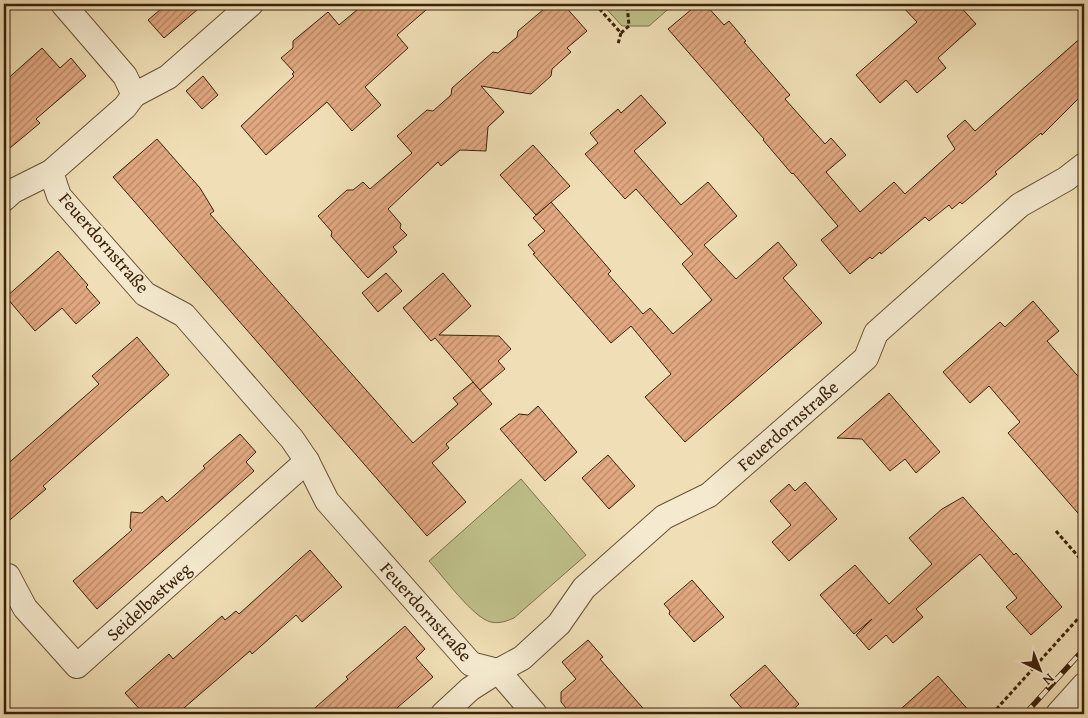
<svg xmlns="http://www.w3.org/2000/svg" width="1088" height="718" viewBox="0 0 1088 718" font-family="'Gentium Book Plus',serif">
<style>
.park{fill:#bfc08a;stroke:#7d714a}
.building{fill:url(#building-hatch);stroke:#3b2209}
.lines{fill:none;stroke-linecap:round;stroke-linejoin:round}
.minor-casing{stroke:#685134;stroke-width:26}
.path{stroke:#3b2209;stroke-width:3;stroke-dasharray:4 2.5;stroke-linecap:butt}
.minor{stroke:#f5ead0;stroke-width:24}
.rail-casing{stroke:#3b2209;stroke-width:5.5}
.rail{stroke:#f5ead0;stroke-width:4;stroke-dasharray:11;stroke-linecap:butt}
.labels{text-anchor:middle;stroke-width:4;stroke-linejoin:round;paint-order:stroke}
.street-label{font-size:18px;fill:#3b2209;stroke:#f5ead0}
</style>
<defs>
<pattern id="building-hatch" width="6" height="6" patternUnits="userSpaceOnUse" patternTransform="scale(1.25)"><rect width="6" height="6" fill="#e1a881"/><path d="M-1 1l2-2M0 6l6-6M5 7l2-2" fill="none" stroke="#b88868"/></pattern>
</defs>
<rect width="100%" height="100%" fill="#f0dfb6"/>
<filter id="stains"><feTurbulence type="fractalNoise" baseFrequency=".004" numOctaves="4"/><feColorMatrix values="0 0 0 0 .2 0 0 0 0 .09 0 0 0 0 .02 0 0 0 .5 -.17"/></filter>
<radialGradient id="worn" r=".72"><stop offset=".6" stop-color="#630" stop-opacity="0"/><stop offset="1" stop-color="#630" stop-opacity=".3"/></radialGradient>
<g class="park">
<path d="M602,4H674L649,26H622Z"/>
<path d="M521,479L586,555L514,618C507,621 499,624 491,622C474,619 442,575 429,561Z"/>
</g>
<g class="building">
<path d="M167,4H204L164,38L148,20Z"/>
<path d="M364,4H433L397,35L408,48L365,87L381,105L352,131L327,102L266,155L241,126L294,76L292,74L294,72L281,58L293,48V41L328,12L339,25Z"/>
<path d="M550,4H563L587,31L567,48L571,52L552,69L551,76L531,94L481,86L504,112L488,127L486,151L460,150L441,166L438,162L388,209L401,224L400,228L407,235L393,247L397,252L368,278L331,236L332,232L318,216L347,190H353L363,182L370,189L412,153L397,136L427,110L433,111L451,95L452,88L493,52L498,53L517,37L518,31Z"/>
<path d="M698,4H705L724,25L729,21L746,41L744,42L790,95L785,99L825,144L831,138L846,155L826,172L860,212L894,182L905,194L955,149L947,136L965,120L975,131L1084,35V93L1042,135L1041,133L995,172L997,174L962,204L960,202L952,209L949,205L929,221L925,217L881,254L880,252L872,259L870,257L850,274L821,240L838,226L793,173L792,174L763,140L764,139L668,29Z"/>
<path d="M900,4H958L976,24L938,58L946,68L917,93L906,80L880,103L856,75L917,22Z"/>
<path d="M42,48L60,68L71,58L86,76L36,119L40,123L4,153V82Z"/>
<path d="M203,76L218,95L202,109L186,91Z"/>
<path d="M641,95L666,123L634,151L681,205L708,182L737,216L704,245L736,279L778,242L797,265L783,278L822,323L685,442L645,397L671,374L631,326L611,343L533,254L535,253L528,245L545,231L533,218L551,202L611,271L608,274L643,314L650,308L673,334L712,300L682,264L693,254L636,189L625,199L585,154L598,143L590,133L618,109L621,113Z"/>
<path d="M157,139L200,188L214,211L210,214L413,443L458,404L453,398L473,382L492,404L446,444L449,448L432,463L466,502L427,536L113,177Z"/>
<path d="M533,145L570,186L536,215L500,175Z"/>
<path d="M58,251L88,285L86,287L100,303L76,324L62,308L35,331L6,297Z"/>
<path d="M386,273L402,291L378,312L362,293Z"/>
<path d="M443,273L471,306L439,335L499,336L511,349L498,361L505,369L480,390L435,338L431,341L403,308Z"/>
<path d="M1033,301L1059,331L1047,341L1084,383V520L1008,433L1020,422L989,386L970,403L943,372L1000,322L1005,327Z"/>
<path d="M137,337L169,375L43,486L46,489L4,525V467L99,384L92,376Z"/>
<path d="M889,393L940,452L916,473L905,459L890,471L862,439L837,438Z"/>
<path d="M538,406L577,452L545,481L500,429L519,414L528,415Z"/>
<path d="M240,434L256,452L246,462L254,471L97,609L73,581L132,530L130,528L131,512L142,513L162,496L167,502L205,468L203,466Z"/>
<path d="M608,455L635,486L609,509L582,478Z"/>
<path d="M805,482L837,519L789,561L772,542L791,525L770,501L789,484L795,491Z"/>
<path d="M963,497L1014,555L1016,553L1062,607L1031,635L1006,607L1017,598L980,554L916,609L923,617L893,643L886,635L869,650L856,635L872,619L854,634L820,595L855,565L889,604L932,564L909,538L942,509Z"/>
<path d="M310,550L342,587L302,622L296,615L252,654L250,651L177,714H144L125,693L169,654L173,659L222,616L225,620L236,611L239,614Z"/>
<path d="M692,580L724,617L694,642L669,614L670,611L664,604Z"/>
<path d="M405,626L425,649L416,658L433,677L390,714H308L348,679L346,677Z"/>
<path d="M588,640L603,657L600,659L648,714H571L561,702V692L576,679L562,662Z"/>
<path d="M765,665L799,704L788,714H747L730,695Z"/>
<path d="M938,676L972,714H895Z"/>
</g>
<g class="lines">
<g class="minor-casing">
<g id="minor">
<path d="M63,4L125,76L134,95L125,107L51,172L59,196L145,294L184,315L292,439L307,461L327,501L471,664L498,671L522,658L559,624L584,588L664,517L709,495L866,358L876,333L1020,205L1066,179L1084,165"/>
<path d="M134,95L168,77L251,4"/>
<path d="M4,199L13,191L51,172"/>
<path d="M8,576L25,608L77,666L307,461"/>
<path d="M443,714L470,689L498,671L535,714"/>
<path d="M1058,714L1084,685"/>
</g>
</g>
<g class="path">
<path d="M595,4L621,33L618,44"/>
<path d="M621,33L629,26L627,4"/>
<path d="M1056,531L1084,563"/>
<path d="M992,714L1084,612"/>
</g>
<use href="#minor" class="minor"/>
<g class="rail-casing">
<path id="rail" d="M1025,714L1084,649"/>
</g>
<use href="#rail" class="rail"/>
</g>
<g class="labels">
<g class="street-label">
<text transform="translate(104 243) rotate(49)" y="6">Feuerdornstraße</text>
<text transform="translate(788 426) rotate(-41)" y="6">Feuerdornstraße</text>
<text transform="translate(149 602) rotate(-42)" y="6">Seidelbastweg</text>
<text transform="translate(426 612) rotate(48)" y="6">Feuerdornstraße</text>
</g>
</g>
<rect width="1088" height="718" fill="none" stroke="#f0dfb6" stroke-width="20"/>
<rect x="5" y="5" width="1078" height="708" fill="none" stroke="#3b2209" stroke-width="2.5"/>
<rect x="10" y="10" width="1068" height="698" fill="none" stroke="#3b2209"/>
<g transform="translate(1040 670) rotate(137)" stroke="#f5ead0" stroke-width="4" paint-order="stroke">
<path d="M0-4L9 19L0 12L-9 19Z" fill="#3b2209"/>
<text y="-8" font-size="14" font-weight="bold" text-anchor="middle" fill="#3b2209">N</text>
</g>
<rect width="100%" height="100%" filter="url(#stains)"/>
<rect width="100%" height="100%" fill="url(#worn)"/>
</svg>
